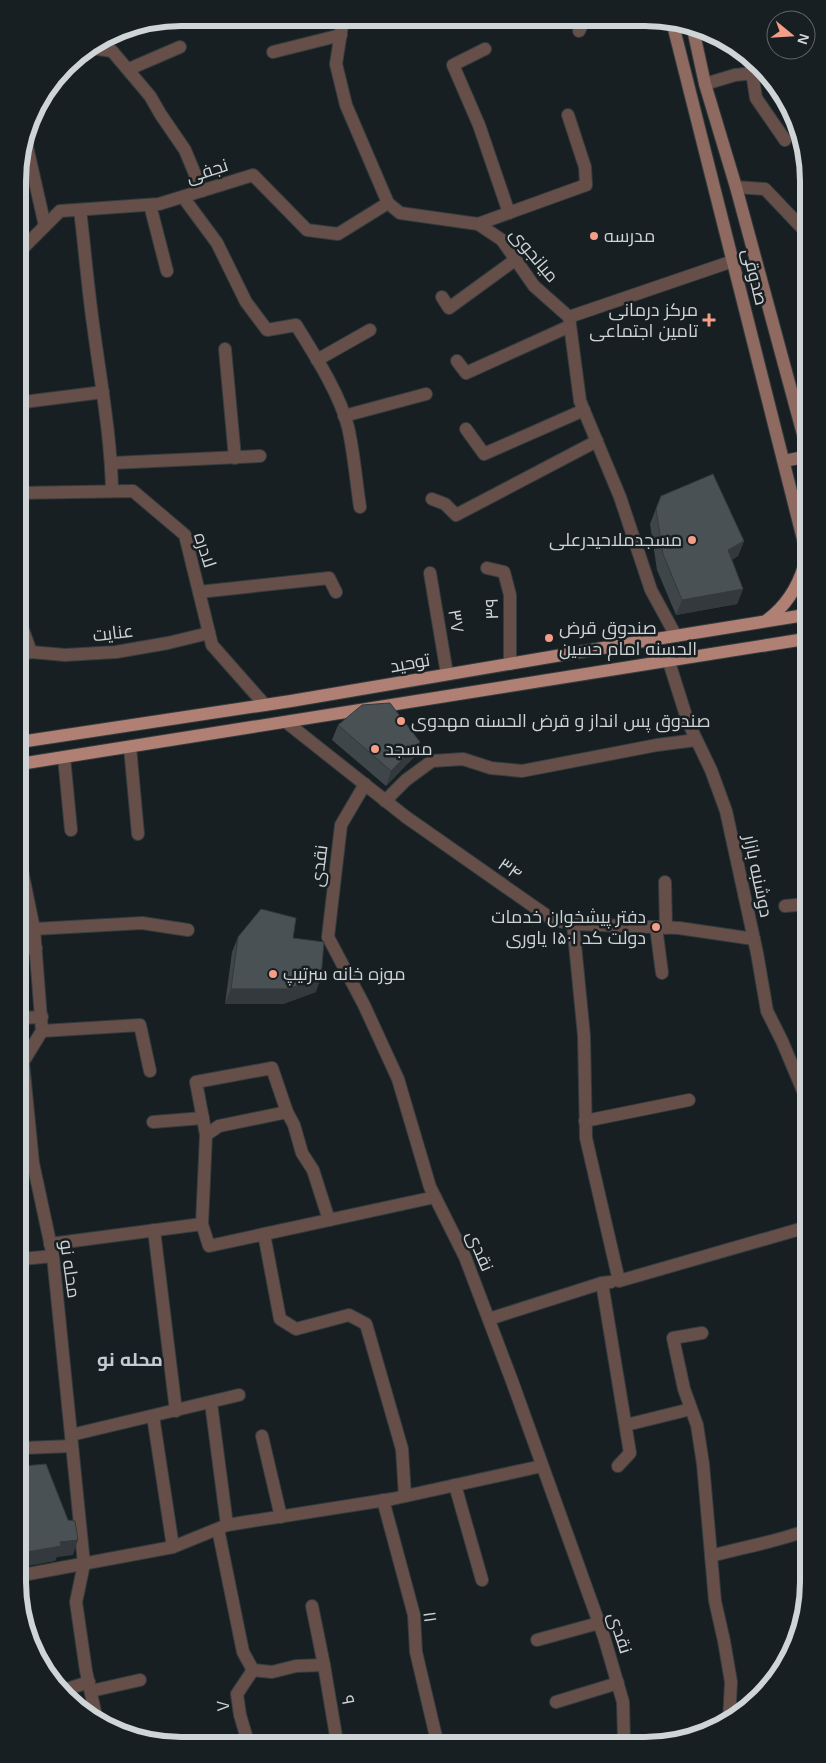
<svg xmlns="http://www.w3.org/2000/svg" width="826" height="1763" viewBox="0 0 826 1763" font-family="Helvetica,Cairo,sans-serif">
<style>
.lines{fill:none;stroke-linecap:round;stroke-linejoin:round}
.street-casing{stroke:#343c3f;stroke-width:14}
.secondary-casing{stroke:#343c3f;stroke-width:14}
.primary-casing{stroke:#343c3f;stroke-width:14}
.street{stroke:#664f48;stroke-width:12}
.secondary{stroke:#8f6a60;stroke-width:12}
.primary{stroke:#af8073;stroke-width:12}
.wall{fill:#3f4649}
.shaded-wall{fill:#33393c}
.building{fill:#495155;stroke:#33393c}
.poi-dot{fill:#f49e87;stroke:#171f22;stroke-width:2}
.labels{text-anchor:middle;stroke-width:5;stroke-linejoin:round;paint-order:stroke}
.street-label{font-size:18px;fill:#cfd4d6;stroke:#171f22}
.poi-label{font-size:18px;fill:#cfd4d6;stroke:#171f22;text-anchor:start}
.neighbourhood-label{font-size:19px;font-weight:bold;fill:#c2cbd0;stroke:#171f22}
.rim{fill:none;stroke:#cfd4d6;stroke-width:6}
</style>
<rect width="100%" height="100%" fill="#171f22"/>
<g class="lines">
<g class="street-casing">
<g id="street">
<path d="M343,19L336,64L346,105L388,203L400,213L478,224L502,240L534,286L569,317L580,401L620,497L651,590L676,636"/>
<path d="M579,31L584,20"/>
<path d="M96,44L98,49L112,51L150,96L161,115L185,150L202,191"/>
<path d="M485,49L453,65L479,125L509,213"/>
<path d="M273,52L341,35"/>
<path d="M129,69L180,47"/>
<path d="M752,73L756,98L785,140"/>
<path d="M705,84L735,75L764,72"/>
<path d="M26,142L45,226"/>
<path d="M736,187L765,189L803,229"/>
<path d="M183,197L217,243L246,302L267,330L296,325C314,354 340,394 348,427C354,453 356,481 360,507"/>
<path d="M150,205L167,271"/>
<path d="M80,210C85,250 88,291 94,331C101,384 111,437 112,491"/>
<path d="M478,224L586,185L585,167L568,115"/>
<path d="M18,246H25L60,211L159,204L253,175L307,230L338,234L388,203"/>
<path d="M442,297L449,308L515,260"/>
<path d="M569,317L733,261"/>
<path d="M225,349L235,458"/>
<path d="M317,360L370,330"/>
<path d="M457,361L466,373L570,326"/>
<path d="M24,402L103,392"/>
<path d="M344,416L426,394"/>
<path d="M466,429L484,454L584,410"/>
<path d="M112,463L260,456"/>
<path d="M19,493L133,491L185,535L212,645L265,705"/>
<path d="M432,499L445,504L456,515L597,441"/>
<path d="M487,568L504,572L510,595V664"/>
<path d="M430,573L447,674"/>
<path d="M199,592L329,578L336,592"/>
<path d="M20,622L31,652"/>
<path d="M20,655L31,652L65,655L116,652L168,643L209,633"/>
<path d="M669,662L688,722L711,770L726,811L757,953L767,1011L782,1041L806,1098"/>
<path d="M286,722L406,817L553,920L573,924L679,928L754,939"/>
<path d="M130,747L138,834"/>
<path d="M64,757L71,830"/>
<path d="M365,784L341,825L328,937L364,1005L398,1079L430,1187L465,1257L512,1381L604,1637L623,1702L624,1740"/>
<path d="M385,801L406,780L432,761L463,759L491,768L522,771L657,745L696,740"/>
<path d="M20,861L34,929L42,1031L23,1062L33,1163L53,1256L84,1564L76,1602L86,1671L96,1716"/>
<path d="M665,882L666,928"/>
<path d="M785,906L806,904"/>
<path d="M573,924L584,1036L586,1138L619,1281L807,1227"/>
<path d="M656,927L662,973"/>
<path d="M34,929L142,923L188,930"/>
<path d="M21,948H36"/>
<path d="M21,1018L42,1017"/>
<path d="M42,1031L140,1025L150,1071"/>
<path d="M585,1121L689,1100"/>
<path d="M153,1122L203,1118"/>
<path d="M206,1135L196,1082L272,1068L287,1112"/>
<path d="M202,1224L206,1135L219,1126L287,1112L294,1125L302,1153L313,1170L329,1220"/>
<path d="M154,1230L176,1411"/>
<path d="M264,1234L280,1319L296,1329L349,1315L366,1324L402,1449L405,1496"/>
<path d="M50,1244L202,1224L209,1246L435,1197"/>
<path d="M22,1259L53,1256"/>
<path d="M602,1283L630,1453L618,1466"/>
<path d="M489,1319L602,1283L611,1282"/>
<path d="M702,1333L673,1338L684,1389L697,1425L703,1464L715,1601L724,1641L731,1682L729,1721"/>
<path d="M211,1403L227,1525"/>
<path d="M153,1416L173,1547"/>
<path d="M626,1425L691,1409"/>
<path d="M71,1435L239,1395"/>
<path d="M262,1436L281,1517"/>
<path d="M23,1448L72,1446"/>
<path d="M455,1485L482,1580"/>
<path d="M383,1500L414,1615L416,1652L437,1741"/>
<path d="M218,1529L243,1652L253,1670L272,1672L296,1666L324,1665"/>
<path d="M711,1556C743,1547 776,1542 808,1530"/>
<path d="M23,1575L173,1547L227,1525L392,1499L542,1466"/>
<path d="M312,1606L324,1665L337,1742"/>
<path d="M537,1640L599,1623"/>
<path d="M61,1691L89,1682"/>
<path d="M91,1691L140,1680"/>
<path d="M556,1702L618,1683"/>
<path d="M248,1742L240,1715L237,1694L253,1670"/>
</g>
</g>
<g class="secondary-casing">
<g id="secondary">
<path d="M672,21L804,543"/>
<path d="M693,29L705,84L736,187L804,438"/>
<path d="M784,461L804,457"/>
</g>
</g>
<g class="primary-casing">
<g id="primary">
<path d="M767,620C786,606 797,589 804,566"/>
<path d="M20,742L291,701L644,641L805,615"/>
<path d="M20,764L805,639"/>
</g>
</g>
<use href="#street" class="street"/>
<use href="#secondary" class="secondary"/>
<use href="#primary" class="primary"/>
</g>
<g class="wall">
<path d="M661,496L744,541L738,556L732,560L743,589L737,604L676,615L657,570L650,524Z"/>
<path d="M338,725L420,742L414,757L386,786L332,740Z"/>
<path d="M238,937L293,938L316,992L283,1004H225L232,952Z"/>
</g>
<g class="shaded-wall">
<path d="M744,541L738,556L723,565L728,550Z"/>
<path d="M743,589L737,604L676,615L682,600Z"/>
<path d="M420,742L414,757L386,786L391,771Z"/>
<path d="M321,977L316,992L283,1004H225L231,989Z"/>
<path d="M78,1540L73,1555L57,1557L55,1561L23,1567V1555L27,1552L60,1542Z"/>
</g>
<g class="building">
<path d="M713,474L744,541L728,550L743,589L682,600L663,554L656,509L661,496Z"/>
<path d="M390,703L420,742L391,771L338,725L362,705Z"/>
<path d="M261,909L296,918L293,938L324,942L321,977L288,989H231L238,937Z"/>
<path d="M46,1464L68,1520L75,1521L78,1540L60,1542L61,1546L27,1552L23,1555V1466Z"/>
</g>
<g class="poi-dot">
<circle cx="594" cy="236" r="5"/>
<path d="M706.5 312.5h5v5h5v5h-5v5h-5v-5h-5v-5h5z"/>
<circle cx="692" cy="540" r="5"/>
<circle cx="549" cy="638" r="5"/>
<circle cx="401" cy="721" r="5"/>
<circle cx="375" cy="749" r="5"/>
<circle cx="656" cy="927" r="5"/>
<circle cx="273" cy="974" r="5"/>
</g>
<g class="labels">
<g class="street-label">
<text transform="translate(207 171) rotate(-18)" y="6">نجفی</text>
<text transform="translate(534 255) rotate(50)" y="6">میانجوی</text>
<text transform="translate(755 277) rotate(76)" y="6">صدوقی</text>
<text transform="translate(205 550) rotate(72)" y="6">لادره</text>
<text transform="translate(492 609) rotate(-92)" y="6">۳۹</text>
<text transform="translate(456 621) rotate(81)" y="6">۳۷</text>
<text transform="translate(113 633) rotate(-7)" y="6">عنایت</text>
<text transform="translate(410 663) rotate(-10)" y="6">توحید</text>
<text transform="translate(319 866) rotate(-83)" y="6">نقدی</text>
<text transform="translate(510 869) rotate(35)" y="6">۳۴</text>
<text transform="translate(758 876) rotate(78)" y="6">دوشنبه بازار</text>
<text transform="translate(480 1251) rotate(67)" y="6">نقدی</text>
<text transform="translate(70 1269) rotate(82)" y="6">محله نو</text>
<text transform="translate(430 1617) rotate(82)" y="6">۱۱</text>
<text transform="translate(620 1633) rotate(72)" y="6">نقدی</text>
<text transform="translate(348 1700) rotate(80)" y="6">۹</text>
<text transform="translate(223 1706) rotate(-93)" y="6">۷</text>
</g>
<g class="poi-label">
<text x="604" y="242">مدرسه</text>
<text x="698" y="316" text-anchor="end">مرکز درمانی<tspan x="698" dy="21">تامین اجتماعی</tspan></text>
<text x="682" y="546" text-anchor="end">مسجدملاحیدرعلی</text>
<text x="559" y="634">صندوق قرض<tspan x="559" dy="21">الحسنه امام حسین</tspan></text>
<text x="411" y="727">صندوق پس انداز و قرض الحسنه مهدوی</text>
<text x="385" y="755">مسجد</text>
<text x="646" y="923" text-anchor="end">دفتر پیشخوان خدمات<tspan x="646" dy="21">دولت کد ۱۵۰۱ یاوری</tspan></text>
<text x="283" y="980">موزه خانه سرتیپ</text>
</g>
<g class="neighbourhood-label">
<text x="130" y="1366">محله نو</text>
</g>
</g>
<path d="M0 0H826V1763H0ZM181 26H645A155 155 0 0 1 800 181V1582A155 155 0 0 1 645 1737H181A155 155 0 0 1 26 1582V181A155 155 0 0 1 181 26Z" fill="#171f22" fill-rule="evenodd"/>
<path class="rim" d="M181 26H645A155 155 0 0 1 800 181V1582A155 155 0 0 1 645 1737H181A155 155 0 0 1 26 1582V181A155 155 0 0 1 181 26Z"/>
<g transform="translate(791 35) rotate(108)"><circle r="24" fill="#171f22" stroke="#61676a"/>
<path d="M0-4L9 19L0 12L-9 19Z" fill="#f49e87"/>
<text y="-8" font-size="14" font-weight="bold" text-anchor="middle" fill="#cfd4d6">N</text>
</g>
</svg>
